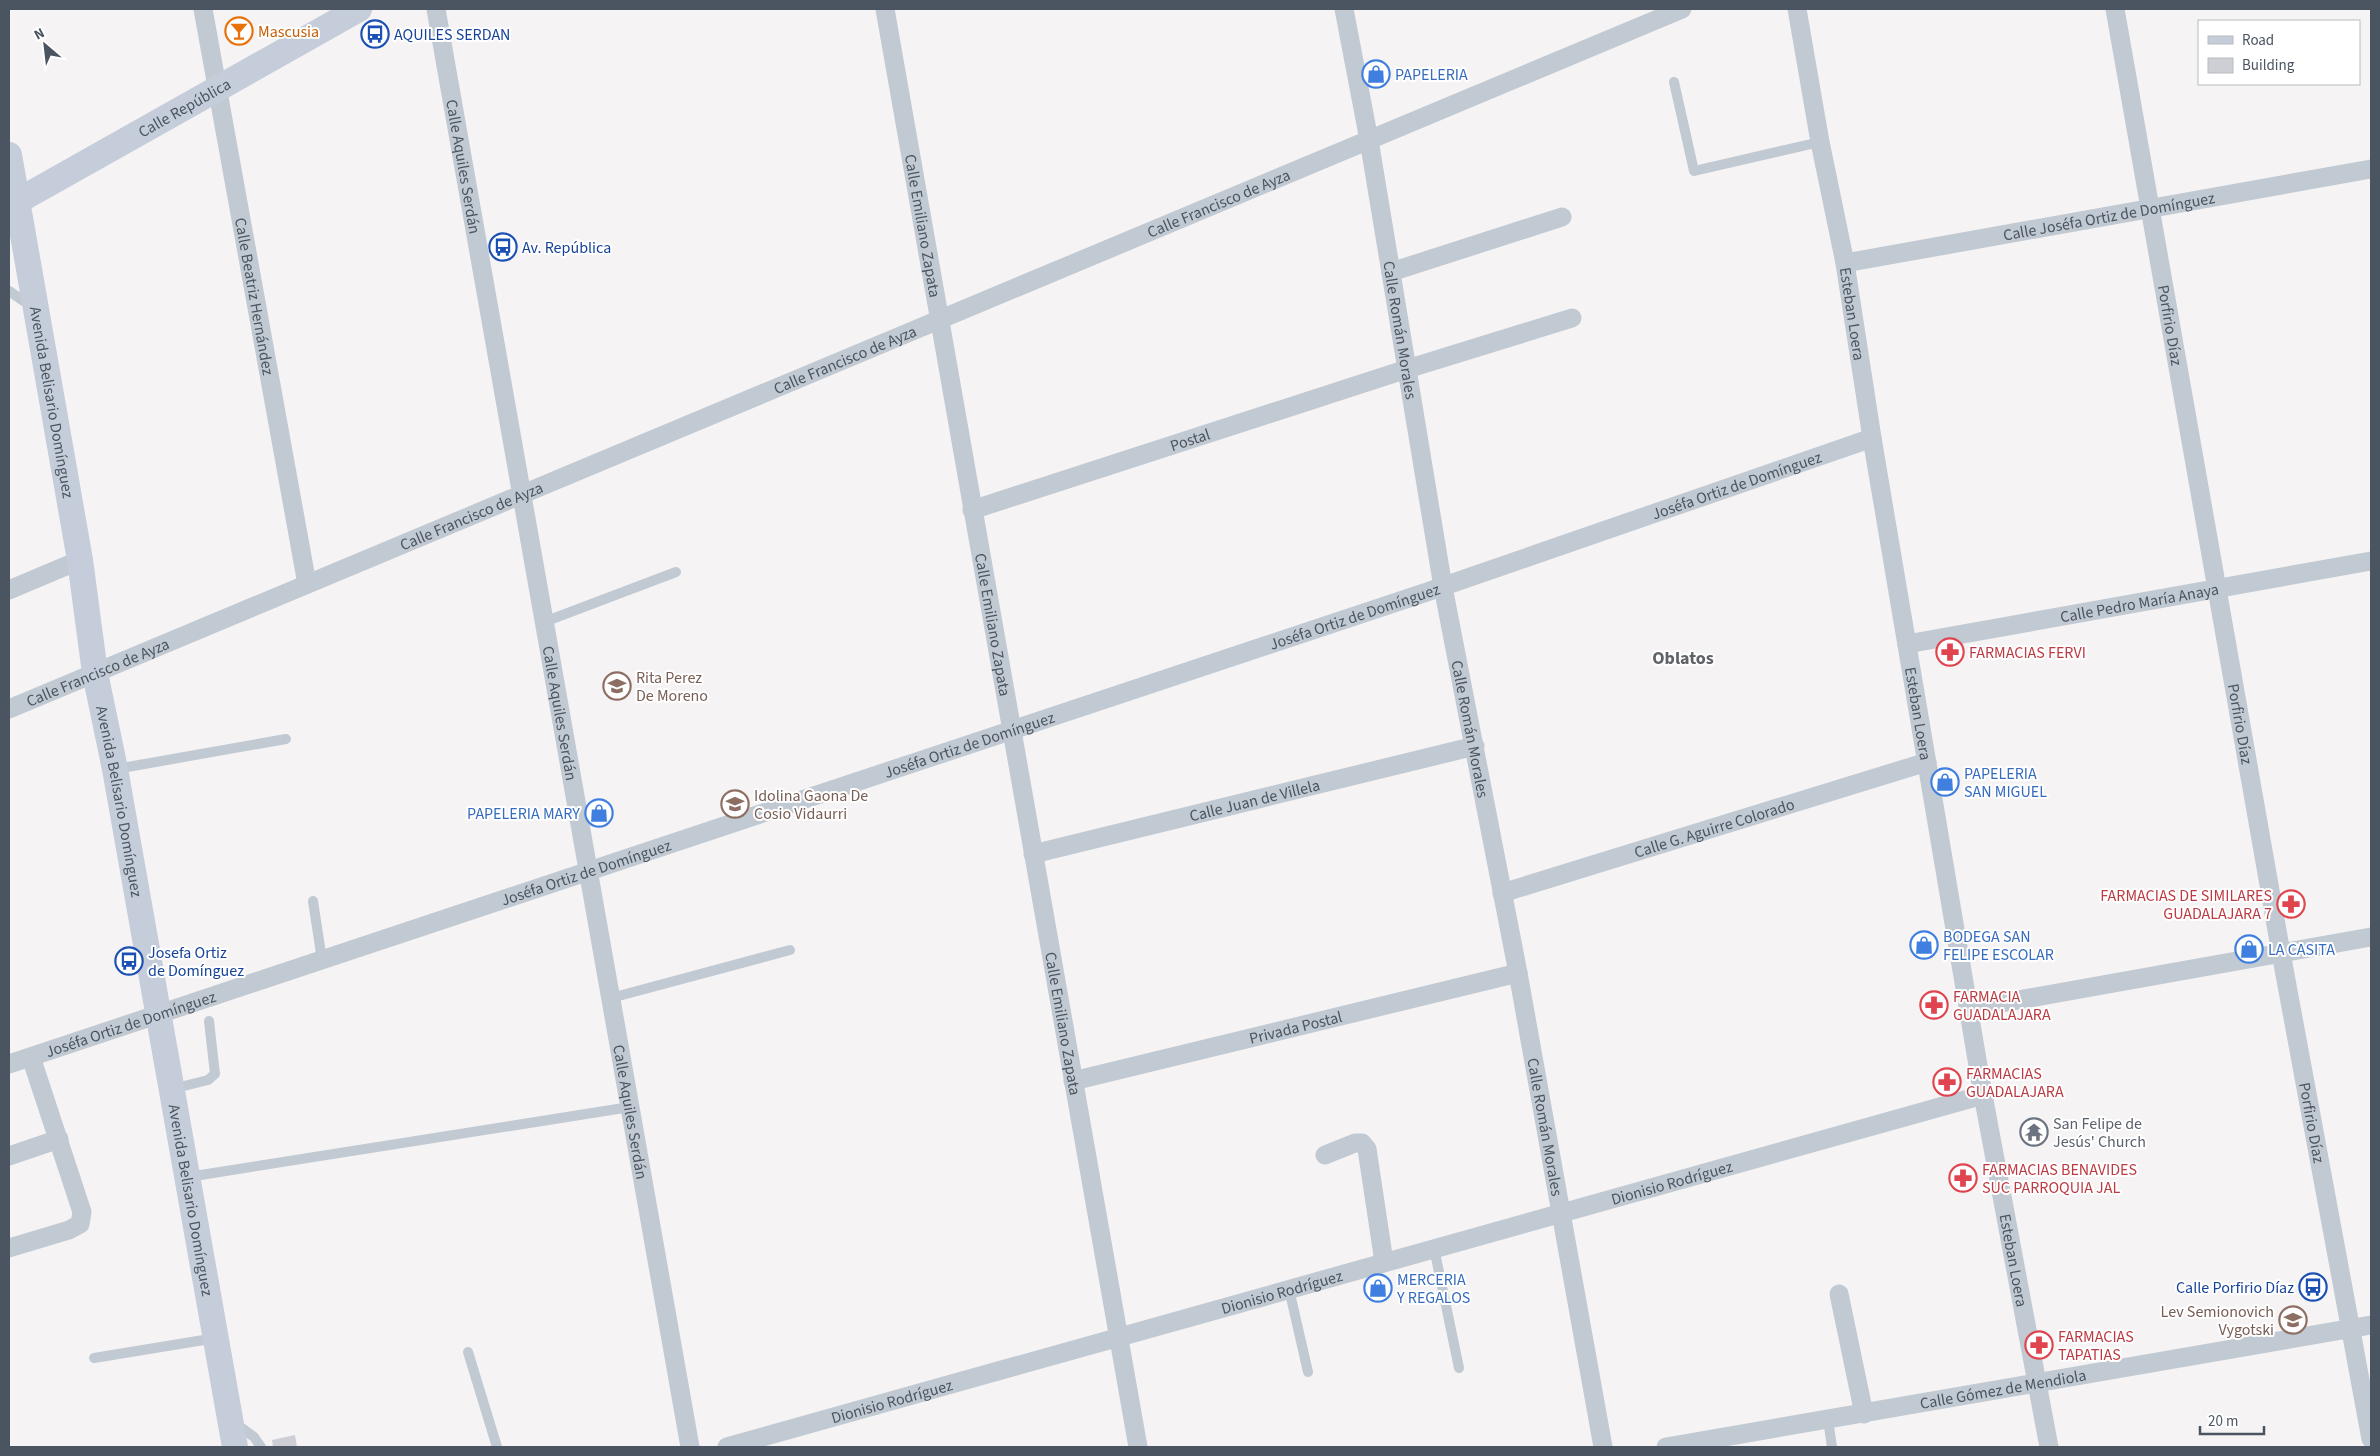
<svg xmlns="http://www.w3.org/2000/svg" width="2380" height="1456" viewBox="0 0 2380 1456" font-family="'Source Sans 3',sans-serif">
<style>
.building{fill:#cdcfd5}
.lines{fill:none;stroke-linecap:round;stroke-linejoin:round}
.lane{stroke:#c1c9d2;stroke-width:10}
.street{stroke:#c1c9d2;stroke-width:19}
.secondary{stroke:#c4cdd9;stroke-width:26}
.labels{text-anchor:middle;stroke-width:4;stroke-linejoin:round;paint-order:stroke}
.food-label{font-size:16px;fill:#c56008;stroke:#fff;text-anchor:start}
.transit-label{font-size:16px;fill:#164399;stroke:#fff;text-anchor:start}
.shop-label{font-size:16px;fill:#366cbe;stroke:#fff;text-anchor:start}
.street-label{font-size:16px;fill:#4a5561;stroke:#fff}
.health-label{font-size:16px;fill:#be3a42;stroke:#fff;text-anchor:start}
.education-label{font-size:16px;fill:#785e54;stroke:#fff;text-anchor:start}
.worship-label{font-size:16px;fill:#5b616d;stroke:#fff;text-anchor:start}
.neighbourhood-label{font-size:18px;font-weight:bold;fill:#5f6368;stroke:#fff}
</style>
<rect width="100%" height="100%" fill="#f5f3f3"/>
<path class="building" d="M295,1435L297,1447H273L272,1440Z"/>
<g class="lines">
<g class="lane">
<path d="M1674,82L1694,171L1820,142"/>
<path d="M9,291L31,306"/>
<path d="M544,622L676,572"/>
<path d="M116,769L286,739"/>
<path d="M313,901L322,960"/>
<path d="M611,998L790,950"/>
<path d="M172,1089L208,1080L215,1074L209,1021"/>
<path d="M188,1177L630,1107"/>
<path d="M1434,1248L1459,1368"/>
<path d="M1289,1289L1308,1372"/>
<path d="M468,1352L497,1447"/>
<path d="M94,1358L216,1338"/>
<path d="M1828,1420L1832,1447"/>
<path d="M235,1423L254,1437L261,1447"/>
</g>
<g class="street">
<path id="s1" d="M203,9L307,584"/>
<path id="s2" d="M436,9L690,1447"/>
<path id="s3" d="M885,9L1138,1447"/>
<path id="s4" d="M1344,9L1369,140L1443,587L1518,973L1603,1447"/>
<path id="s5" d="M1797,9L1820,142L1845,263L1872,438L1983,1095L2049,1447"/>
<path id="s6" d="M2115,9L2281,953L2371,1439"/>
<path id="s7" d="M1845,263L2371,169"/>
<path d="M1391,272L1562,217"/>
<path id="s8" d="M972,510L1407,369L1572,318"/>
<path d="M9,590L80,560"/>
<path id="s9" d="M1907,644L2371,561"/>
<path id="s10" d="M9,709L1682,9"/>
<path id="s11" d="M1033,854L1475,746"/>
<path id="s12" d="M1502,893L1927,762"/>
<path d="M1968,1009L2371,937"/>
<path id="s13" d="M9,1064L1424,593L1872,438"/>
<path id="s14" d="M1073,1081L1518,973"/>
<path d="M1325,1155L1355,1143H1362L1367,1149L1384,1262"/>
<path d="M9,1156L59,1139"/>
<path d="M9,1248L69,1230L80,1224L82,1212L31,1057"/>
<path d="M1839,1294L1864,1414"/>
<path id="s15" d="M727,1447L1983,1095"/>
<path id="s16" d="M1666,1447L2371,1325"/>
</g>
<g class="secondary">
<path id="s17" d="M9,155L80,560L95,673L115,769L235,1447"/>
<path id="s18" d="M9,206L359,9"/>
</g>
</g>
<defs>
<g id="bar-ring" transform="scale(1.4375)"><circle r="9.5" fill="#fff" stroke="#e8710a" stroke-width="1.5"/><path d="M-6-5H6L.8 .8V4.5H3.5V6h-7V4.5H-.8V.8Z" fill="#e8710a"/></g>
<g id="bus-ring" transform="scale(1.4375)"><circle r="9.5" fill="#fff" stroke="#1a4fb4" stroke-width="1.5"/><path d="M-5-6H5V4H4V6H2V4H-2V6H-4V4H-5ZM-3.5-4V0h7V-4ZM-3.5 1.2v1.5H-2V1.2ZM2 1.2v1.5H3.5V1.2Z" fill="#1a4fb4"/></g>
<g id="shop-ring" transform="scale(1.4375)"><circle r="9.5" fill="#fff" stroke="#3f7fe0" stroke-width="1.5"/><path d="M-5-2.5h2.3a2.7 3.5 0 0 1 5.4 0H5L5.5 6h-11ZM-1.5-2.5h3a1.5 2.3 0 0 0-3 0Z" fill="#3f7fe0"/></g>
<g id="pharmacy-ring" transform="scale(1.4375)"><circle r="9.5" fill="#fff" stroke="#e0444e" stroke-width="1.5"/><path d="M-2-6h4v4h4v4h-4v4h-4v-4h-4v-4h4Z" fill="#e0444e"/></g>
<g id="school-ring" transform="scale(1.4375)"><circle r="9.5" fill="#fff" stroke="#8d6e63" stroke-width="1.5"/><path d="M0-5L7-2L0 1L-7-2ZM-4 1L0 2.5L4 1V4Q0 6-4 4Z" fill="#8d6e63"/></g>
<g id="temple-ring" transform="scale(1.4375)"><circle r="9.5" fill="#fff" stroke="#6b7280" stroke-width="1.5"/><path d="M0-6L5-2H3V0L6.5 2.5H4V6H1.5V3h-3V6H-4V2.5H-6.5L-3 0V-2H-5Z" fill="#6b7280"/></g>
</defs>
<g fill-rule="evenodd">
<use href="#bar-ring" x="239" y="31"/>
<use href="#bus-ring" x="375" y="34"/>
<use href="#shop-ring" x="1376" y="74"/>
<use href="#bus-ring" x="503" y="247"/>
<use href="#pharmacy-ring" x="1950" y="652"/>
<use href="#school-ring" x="617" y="686"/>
<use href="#shop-ring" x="1945" y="782"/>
<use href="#school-ring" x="735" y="804"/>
<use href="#shop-ring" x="599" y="813"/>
<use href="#pharmacy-ring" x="2291" y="904"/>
<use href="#shop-ring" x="1924" y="945"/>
<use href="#shop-ring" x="2249" y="949"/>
<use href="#bus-ring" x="129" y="961"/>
<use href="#pharmacy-ring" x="1934" y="1005"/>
<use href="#pharmacy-ring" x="1947" y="1082"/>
<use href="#temple-ring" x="2034" y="1132"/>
<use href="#pharmacy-ring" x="1963" y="1178"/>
<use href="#bus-ring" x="2313" y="1287"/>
<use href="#shop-ring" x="1378" y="1288"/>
<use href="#school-ring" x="2293" y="1320"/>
<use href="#pharmacy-ring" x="2039" y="1345"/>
</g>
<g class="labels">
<g class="food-label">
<text x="258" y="37">Mascusia</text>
</g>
<g class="transit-label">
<text x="394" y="40">AQUILES SERDAN</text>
<text x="522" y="253">Av. República</text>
<text x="148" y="958">Josefa Ortiz<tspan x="148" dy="18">de Domínguez</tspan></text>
<text x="2294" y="1293" text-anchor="end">Calle Porfirio Díaz</text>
</g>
<g class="shop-label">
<text x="1395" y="80">PAPELERIA</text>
<text x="1964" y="779">PAPELERIA<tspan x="1964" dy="18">SAN MIGUEL</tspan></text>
<text x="580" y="819" text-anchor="end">PAPELERIA MARY</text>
<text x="1943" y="942">BODEGA SAN<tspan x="1943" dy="18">FELIPE ESCOLAR</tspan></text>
<text x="2268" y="955">LA CASITA</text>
<text x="1397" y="1285">MERCERIA<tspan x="1397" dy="18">Y REGALOS</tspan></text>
</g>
<g class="street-label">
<text dy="6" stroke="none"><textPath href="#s18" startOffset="201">Calle República</textPath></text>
<text dy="6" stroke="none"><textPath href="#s2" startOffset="160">Calle Aquiles Serdán</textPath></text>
<text dy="6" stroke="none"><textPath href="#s10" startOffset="1311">Calle Francisco de Ayza</textPath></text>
<text dy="6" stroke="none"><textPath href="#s7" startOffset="268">Calle Joséfa Ortiz de Domínguez</textPath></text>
<text dy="6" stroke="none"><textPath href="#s3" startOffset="220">Calle Emiliano Zapata</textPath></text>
<text dy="6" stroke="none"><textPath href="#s1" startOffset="292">Calle Beatriz Hernández</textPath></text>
<text dy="6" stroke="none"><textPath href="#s5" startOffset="310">Esteban Loera</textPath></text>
<text dy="6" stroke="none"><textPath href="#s6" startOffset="321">Porfirio Díaz</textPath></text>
<text dy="6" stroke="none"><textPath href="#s4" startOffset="326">Calle Román Morales</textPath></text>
<text dy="6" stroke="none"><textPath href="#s10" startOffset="906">Calle Francisco de Ayza</textPath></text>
<text dy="6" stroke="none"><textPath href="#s17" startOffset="251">Avenida Belisario Domínguez</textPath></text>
<text dy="6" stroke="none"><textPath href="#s8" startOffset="229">Postal</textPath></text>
<text dy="6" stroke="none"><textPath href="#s13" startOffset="1822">Joséfa Ortiz de Domínguez</textPath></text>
<text dy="6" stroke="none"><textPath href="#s10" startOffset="501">Calle Francisco de Ayza</textPath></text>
<text dy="6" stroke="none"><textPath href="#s9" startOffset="236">Calle Pedro María Anaya</textPath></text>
<text dy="6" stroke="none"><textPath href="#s13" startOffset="1418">Joséfa Ortiz de Domínguez</textPath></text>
<text dy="6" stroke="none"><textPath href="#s3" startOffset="625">Calle Emiliano Zapata</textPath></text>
<text dy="6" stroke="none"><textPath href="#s10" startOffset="96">Calle Francisco de Ayza</textPath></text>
<text dy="6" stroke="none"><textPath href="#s2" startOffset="715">Calle Aquiles Serdán</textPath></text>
<text dy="6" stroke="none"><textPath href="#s5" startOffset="715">Esteban Loera</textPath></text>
<text dy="6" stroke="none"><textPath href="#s6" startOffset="726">Porfirio Díaz</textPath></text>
<text dy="6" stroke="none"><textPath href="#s4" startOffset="731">Calle Román Morales</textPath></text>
<text dy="6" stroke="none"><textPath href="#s13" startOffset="1012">Joséfa Ortiz de Domínguez</textPath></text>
<text dy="6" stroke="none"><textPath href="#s11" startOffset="228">Calle Juan de Villela</textPath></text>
<text dy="6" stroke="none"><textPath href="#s17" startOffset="656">Avenida Belisario Domínguez</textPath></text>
<text dy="6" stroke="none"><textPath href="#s12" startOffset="222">Calle G. Aguirre Colorado</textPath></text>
<text dy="6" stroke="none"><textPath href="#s13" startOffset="608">Joséfa Ortiz de Domínguez</textPath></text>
<text dy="6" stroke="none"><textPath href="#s13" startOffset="128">Joséfa Ortiz de Domínguez</textPath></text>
<text dy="6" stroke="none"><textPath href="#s3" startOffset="1030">Calle Emiliano Zapata</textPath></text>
<text dy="6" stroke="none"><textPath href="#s14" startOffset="229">Privada Postal</textPath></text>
<text dy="6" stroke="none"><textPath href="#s2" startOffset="1120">Calle Aquiles Serdán</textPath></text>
<text dy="6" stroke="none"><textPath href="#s6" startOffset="1131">Porfirio Díaz</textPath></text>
<text dy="6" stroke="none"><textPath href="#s4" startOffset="1136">Calle Román Morales</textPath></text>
<text dy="6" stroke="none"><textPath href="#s15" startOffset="981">Dionisio Rodríguez</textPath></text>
<text dy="6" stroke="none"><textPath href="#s17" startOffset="1061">Avenida Belisario Domínguez</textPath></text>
<text dy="6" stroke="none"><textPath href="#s5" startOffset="1270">Esteban Loera</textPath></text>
<text dy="6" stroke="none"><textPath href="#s15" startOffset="576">Dionisio Rodríguez</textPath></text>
<text dy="6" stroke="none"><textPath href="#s16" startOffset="342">Calle Gómez de Mendiola</textPath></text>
<text dy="6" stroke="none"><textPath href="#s15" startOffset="171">Dionisio Rodríguez</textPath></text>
</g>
<g class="health-label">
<text x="1969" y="658">FARMACIAS FERVI</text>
<text x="2272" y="901" text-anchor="end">FARMACIAS DE SIMILARES<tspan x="2272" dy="18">GUADALAJARA 7</tspan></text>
<text x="1953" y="1002">FARMACIA<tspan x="1953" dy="18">GUADALAJARA</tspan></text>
<text x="1966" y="1079">FARMACIAS<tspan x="1966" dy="18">GUADALAJARA</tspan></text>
<text x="1982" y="1175">FARMACIAS BENAVIDES<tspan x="1982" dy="18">SUC PARROQUIA JAL</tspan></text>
<text x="2058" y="1342">FARMACIAS<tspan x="2058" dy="18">TAPATIAS</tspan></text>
</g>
<g class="education-label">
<text x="636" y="683">Rita Perez<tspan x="636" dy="18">De Moreno</tspan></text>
<text x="754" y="801">Idolina Gaona De<tspan x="754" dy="18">Cosio Vidaurri</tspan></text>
<text x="2274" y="1317" text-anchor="end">Lev Semionovich<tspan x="2274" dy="18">Vygotski</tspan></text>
</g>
<g class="worship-label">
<text x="2053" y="1129">San Felipe de<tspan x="2053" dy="18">Jesús' Church</tspan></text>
</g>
<g class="neighbourhood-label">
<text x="1683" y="664">Oblatos</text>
</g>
</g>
<rect width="2380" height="1456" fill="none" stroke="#4a5561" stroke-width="20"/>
<rect x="2198" y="20" width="162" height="65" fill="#ffffff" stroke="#b7bbc0"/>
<rect x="2208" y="36" width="25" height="8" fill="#c4cdd9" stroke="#b7bbc0"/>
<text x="2242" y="45" font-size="15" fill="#4a5561">Road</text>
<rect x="2208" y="58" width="25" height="15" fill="#cdcfd5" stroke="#b7bbc0"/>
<text x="2242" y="70" font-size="15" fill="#4a5561">Building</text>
<g transform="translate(45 45) rotate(332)" stroke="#ffffff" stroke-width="4" paint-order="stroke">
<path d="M0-4L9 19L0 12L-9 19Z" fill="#4a5561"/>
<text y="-8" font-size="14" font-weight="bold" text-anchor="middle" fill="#4a5561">N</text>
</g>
<path d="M2200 1426v8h64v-8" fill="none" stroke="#4a5561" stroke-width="2.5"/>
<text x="2208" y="1426" font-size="15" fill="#4a5561" stroke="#ffffff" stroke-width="4" paint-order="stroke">20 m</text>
</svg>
